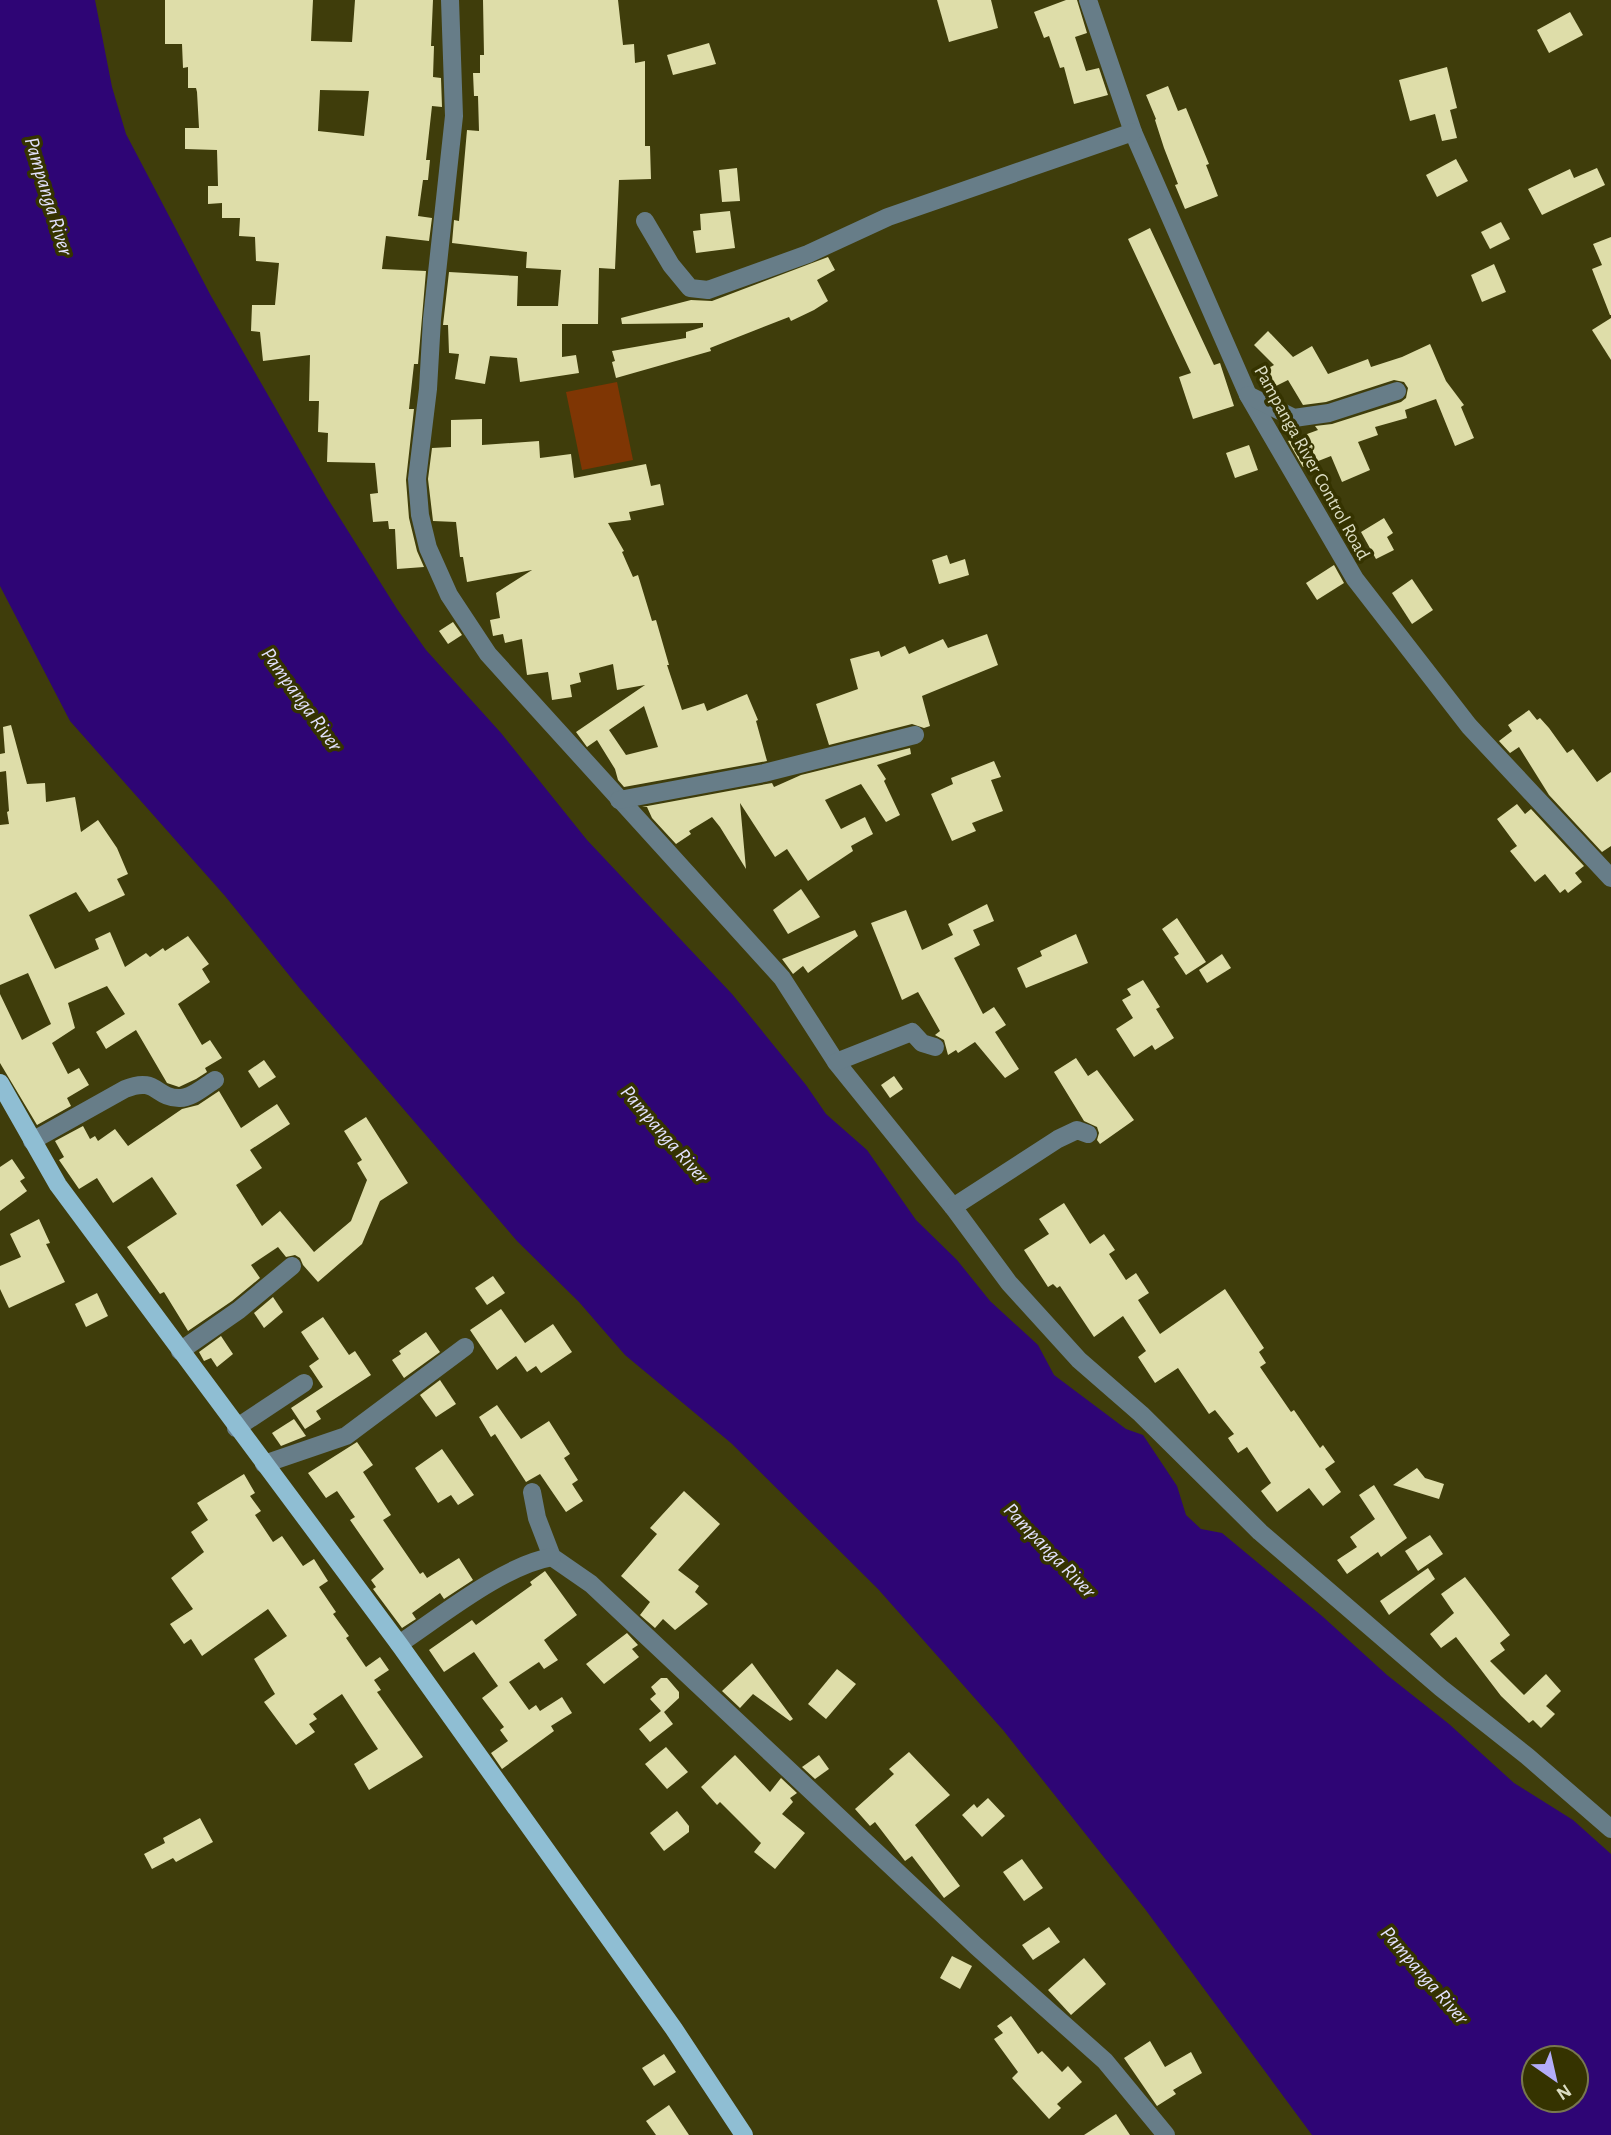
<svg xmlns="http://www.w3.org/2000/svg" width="1611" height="2135" viewBox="0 0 1611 2135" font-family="'Alegreya Sans',sans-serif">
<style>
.green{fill:#7f3604}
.water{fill:#2e0575;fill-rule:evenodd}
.building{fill:#dedda9;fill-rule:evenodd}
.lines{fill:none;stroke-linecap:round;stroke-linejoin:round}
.minor{stroke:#677d88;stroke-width:18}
.major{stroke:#8fbed3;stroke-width:18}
.labels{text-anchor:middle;stroke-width:7;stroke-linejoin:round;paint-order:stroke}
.street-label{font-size:19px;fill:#dcddc3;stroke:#353300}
.water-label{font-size:21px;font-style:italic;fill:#e2e1fd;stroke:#353300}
</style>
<rect width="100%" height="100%" fill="#3f3d0b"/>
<path class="green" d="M617,382L633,460L582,470L566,392Z"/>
<path class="water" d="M0,0H95L112,87L126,134L211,296L326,496L397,609L426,650L501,733L587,840L732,994L806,1085L826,1114L867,1150L916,1220L957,1260L990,1301L1038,1345L1054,1375L1126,1429L1143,1435L1177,1486L1186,1515L1201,1529L1222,1533L1322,1616L1387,1675L1449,1724L1514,1783L1573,1820L1611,1854V2135H1312L1145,1909L1003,1730L878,1589L731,1443L625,1355L579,1302L517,1241L301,990L225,896L70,721L0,586ZM1534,2058H1576V2100H1534Z"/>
<g class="building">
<path d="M165,0H313L311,41L352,42L355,0H433L431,46H434L433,77L441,78L442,107L432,106L426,160H430L428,180H423L418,216L432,218L429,241L386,236L382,269L426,271L418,364H414L409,409H414L406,480L409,518L417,551L424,567L397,569L395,529H389L388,521L373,522L370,494L378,493L375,463L327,462L328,433L318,432L319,401H309L310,355L263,361L260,332L251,331L252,305H275L279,263L256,261L255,237L239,236L240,218H222V203L208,204V186H218L217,150L185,149V128H199L197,92L196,88H188V67L183,68L182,44H165ZM320,90L369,91L364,136L318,131Z"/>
<path d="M483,0H618L623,45L634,44L635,63L645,61V146H650L651,179L619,180L615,269L599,268L598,324H562V357L576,355L579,373L520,382L517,358L490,356L485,384L455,379L459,354L449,353L448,325H443L449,272L518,276L517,306H558L561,270L526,268L527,252L452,243L454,220L459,221L467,130L479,131L478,96H474L473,73H480V55H484Z"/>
<path d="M937,0H991L998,28L949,42Z"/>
<path d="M1066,0H1077L1087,33L1075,37L1086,71L1099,68L1108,95L1074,104L1064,67L1060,68L1049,36L1044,38L1034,12Z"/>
<path d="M1570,12L1583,35L1549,53L1537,30Z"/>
<path d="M709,43L716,64L673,75L667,55Z"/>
<path d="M1447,67L1457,108L1450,110L1457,138L1442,141L1435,114L1410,121L1399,80Z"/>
<path d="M1168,86L1178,111L1186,108L1209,164L1206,165L1218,196L1185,209L1175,185L1178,184L1164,148L1155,120L1156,119L1146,95Z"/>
<path d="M1456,159L1468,181L1437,197L1426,175Z"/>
<path d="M737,168L740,201L722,202L719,170Z"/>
<path d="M1597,168L1605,185L1542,215L1528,189L1570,169L1574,178Z"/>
<path d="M730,211L735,248L696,253L693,231L701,230L700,214Z"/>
<path d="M1501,222L1510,239L1490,249L1481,232Z"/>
<path d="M1150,228L1214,365L1220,363L1234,406L1193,419L1179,377L1191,373L1128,239Z"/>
<path d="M1611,237V315H1610L1592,269L1602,265L1593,244Z"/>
<path d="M828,257L835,270L817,280L828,301L814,310L791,321L789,317L710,348L711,351L616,378L612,362L615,361L612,351L686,338V332L703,327V323L622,324L621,318L691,300L712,301Z"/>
<path d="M1494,264L1506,292L1482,302L1471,275Z"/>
<path d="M1611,318V360L1592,330Z"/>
<path d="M1268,331L1293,357L1312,346L1328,374L1368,359L1371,367L1402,357L1430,344L1446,381L1464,405L1461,407L1474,438L1455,446L1436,399L1405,410L1407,418L1375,427L1378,435L1358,442L1370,470L1342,482L1331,456L1303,467L1288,441L1318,430L1315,426L1332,424L1401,402L1406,398L1408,388L1404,382L1394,380L1326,402L1303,405L1288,380L1270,389L1261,372L1274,365L1254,345Z"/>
<path d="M482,419V445L539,441L540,458L571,454L574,478L646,464L651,486L660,484L664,505L629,512L631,520L608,523L624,551L622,552L633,577L638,575L652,621L656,620L669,665H667L682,710L704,703L707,711L747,694L758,720L756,721L767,761L624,787L618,780L615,769L597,740L587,747L576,732L645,685L617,690L613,664L579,673L581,682L570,685L572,697L552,700L548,672L527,675L522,639L505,643L503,634L493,636L490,620L500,618L496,593L532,570L467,582L463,557H460L456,522L433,521L428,479L432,448L451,447V420ZM644,706L658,747L626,755L609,730Z"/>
<path d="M1249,445L1258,470L1235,478L1226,453Z"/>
<path d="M1384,518L1393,533L1387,537L1394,550L1376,559L1361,532Z"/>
<path d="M947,555L950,564L965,559L969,575L939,584L932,560Z"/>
<path d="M1334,565L1344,583L1317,600L1306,583Z"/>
<path d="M1412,579L1433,610L1412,624L1392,593Z"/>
<path d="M453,622L462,635L448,644L439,631Z"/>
<path d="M987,634L998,665L922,696L930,726L924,728L912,724L829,745L816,704L858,689L850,659L879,651L881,657L905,646L909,654L943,639L948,648Z"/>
<path d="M1529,710L1537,720L1540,718L1549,728L1567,753L1573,749L1597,782L1611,772V846L1602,852L1549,795L1519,747L1510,753L1499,741L1512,731L1508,725Z"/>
<path d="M11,725L27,784L45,783L46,802L75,797L81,832L98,820L117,848L128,874L117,879L125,895L89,912L76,892L29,915L55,969L99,949L95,939L110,932L125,967L146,953L150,957L163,948L165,951L188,936L209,964L202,969L210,982L178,1004L202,1045L210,1040L222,1058L205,1068L207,1072L196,1079L179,1087L167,1083L136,1030L106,1049L96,1032L125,1014L107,986L68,1003L75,1028L52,1043L68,1074L79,1068L89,1085L67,1098L71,1106L37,1125L0,1063V994L22,1040L51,1024L28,973L0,985V825L9,824L7,812L9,811L6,771L0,772V754L5,753L3,727Z"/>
<path d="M910,748L911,754L877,765L886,779L884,781L900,815L886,822L861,784L825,800L841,829L865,817L873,834L851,846L853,851L808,881L787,849L775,857L740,803L746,869L720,827L712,817L689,831L691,834L676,844L652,818L647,807H642L772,783L774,787L801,775Z"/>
<path d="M994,761L1001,777L991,780L1003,811L972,823L976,831L952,841L931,794L953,784L951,778Z"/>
<path d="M1517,804L1525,814L1531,809L1584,866L1575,873L1582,882L1568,893L1565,889L1560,893L1545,874L1535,882L1510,851L1517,846L1497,819Z"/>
<path d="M801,889L820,917L788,934L773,910Z"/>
<path d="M987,904L994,921L973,930L980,945L954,958L983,1014L994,1007L1006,1025L995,1032L1019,1069L1005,1078L975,1042L958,1053L956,1050L948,1055L944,1040L935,1035L940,1031L918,992L902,1000L871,923L906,910L922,950L953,935L948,924Z"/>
<path d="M1177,918L1206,962L1186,975L1174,957L1179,954L1162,929Z"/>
<path d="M855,930L858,936L808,973L803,966L793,974L782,959Z"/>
<path d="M1076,934L1088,963L1026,988L1017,968L1042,956L1040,951Z"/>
<path d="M1222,954L1231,968L1207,983L1199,970Z"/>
<path d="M1143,980L1160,1007L1156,1009L1174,1038L1155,1050L1152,1045L1134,1057L1116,1029L1133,1018L1122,1000L1131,995L1127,989Z"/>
<path d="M1076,1058L1088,1076L1097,1070L1134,1120L1100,1144L1097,1140L1099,1133L1097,1127L1084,1121L1054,1072Z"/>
<path d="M264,1060L276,1077L259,1088L248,1071Z"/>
<path d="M894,1076L903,1089L890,1098L881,1085Z"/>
<path d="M219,1091L241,1128L277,1104L290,1124L250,1150L262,1168L236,1185L262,1226L280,1211L314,1252L351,1221L367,1180L357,1163L362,1160L344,1131L366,1117L408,1183L380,1201L362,1244L318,1282L303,1265L300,1258L295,1255L286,1257L278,1247L251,1265L260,1278L232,1301L188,1331L164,1292L160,1294L127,1247L177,1214L152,1177L113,1203L97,1178L79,1189L59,1160L64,1157L55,1141L83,1126L90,1139L95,1136L98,1141L115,1129L128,1146L182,1109L198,1105Z"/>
<path d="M12,1159L25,1178L20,1181L27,1191L0,1211V1167Z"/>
<path d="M1064,1203L1090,1244L1104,1234L1115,1250L1109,1254L1126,1280L1136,1273L1149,1293L1138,1300L1160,1334L1225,1289L1264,1348L1259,1352L1266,1363L1260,1367L1291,1412L1294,1410L1320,1448L1323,1445L1335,1462L1325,1469L1341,1492L1323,1506L1309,1488L1277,1512L1261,1491L1271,1483L1247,1447L1238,1453L1228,1438L1234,1434L1215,1410L1209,1414L1178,1368L1155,1383L1138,1357L1146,1351L1123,1316L1094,1337L1060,1286L1057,1288L1053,1284L1048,1287L1024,1250L1049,1234L1039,1219Z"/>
<path d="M39,1219L50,1243L46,1244L65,1282L9,1308L0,1289V1266L21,1257L10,1234Z"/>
<path d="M493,1276L505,1293L487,1305L475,1288Z"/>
<path d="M97,1293L108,1316L86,1327L75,1304Z"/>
<path d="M273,1297L283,1312L264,1328L254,1313Z"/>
<path d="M501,1309L525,1343L553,1324L572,1352L541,1373L536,1366L527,1372L516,1356L497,1370L470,1330Z"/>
<path d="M323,1317L349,1355L355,1351L371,1375L316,1411L321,1419L305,1429L291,1408L323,1387L309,1366L319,1359L301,1332Z"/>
<path d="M426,1332L440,1352L404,1378L392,1360L401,1354L399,1351Z"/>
<path d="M221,1336L233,1354L217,1367L211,1358L204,1361L199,1352Z"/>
<path d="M440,1380L456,1404L436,1417L420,1395Z"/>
<path d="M497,1405L521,1439L549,1421L570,1454L564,1458L578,1480L572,1484L583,1501L566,1512L540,1474L526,1482L495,1434L491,1437L479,1417Z"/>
<path d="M294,1419L306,1436L281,1446L272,1433Z"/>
<path d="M357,1442L373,1465L363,1472L391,1515L383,1520L420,1574L423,1572L427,1578L459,1558L473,1580L444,1599L440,1593L412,1613L416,1619L402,1628L373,1589L376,1587L371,1580L384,1569L350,1520L355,1517L337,1491L326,1498L308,1473Z"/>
<path d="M442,1449L474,1495L458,1505L451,1495L438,1503L415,1468Z"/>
<path d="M1417,1468L1425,1478L1444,1484L1439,1499L1393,1485Z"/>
<path d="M244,1474L255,1493L250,1496L261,1511L255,1515L273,1542L282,1536L303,1566L314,1559L328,1581L319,1587L336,1612L333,1614L349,1636L346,1638L366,1667L380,1657L389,1670L374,1680L381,1690L377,1692L423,1757L369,1790L354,1764L378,1749L342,1694L313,1714L317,1719L309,1724L315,1732L296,1745L264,1702L275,1694L254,1659L287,1636L268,1609L202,1656L191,1639L184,1644L170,1624L193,1609L171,1578L204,1552L191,1532L208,1520L197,1503Z"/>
<path d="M1374,1485L1407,1538L1381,1557L1378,1552L1347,1574L1337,1560L1357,1547L1350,1537L1375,1519L1359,1495Z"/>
<path d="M684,1491L720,1524L678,1570L699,1586L695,1592L708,1604L675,1630L663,1619L655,1628L640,1615L650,1602L621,1576L657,1534L650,1528Z"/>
<path d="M1430,1535L1443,1554L1418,1571L1405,1551Z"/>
<path d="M1428,1568L1435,1579L1389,1615L1380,1601Z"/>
<path d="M545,1571L577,1615L544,1640L558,1660L544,1669L539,1662L509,1682L529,1710L536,1705L540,1711L562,1697L572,1713L551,1726L554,1731L502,1769L491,1753L508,1741L500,1730L504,1727L482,1698L498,1686L474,1652L444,1672L429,1650L472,1620L476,1625L532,1585L530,1582Z"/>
<path d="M1465,1577L1510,1635L1500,1643L1505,1650L1490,1661L1524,1695L1546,1674L1561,1691L1546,1706L1555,1714L1541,1728L1533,1720L1529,1723L1501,1696L1456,1637L1441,1648L1430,1634L1454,1613L1441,1594Z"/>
<path d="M627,1633L638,1645L632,1649L639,1657L604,1684L586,1664Z"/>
<path d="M752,1663L793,1719L790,1721L753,1694L740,1708L722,1691Z"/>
<path d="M837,1669L856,1684L826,1719L808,1704Z"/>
<path d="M661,1678H667L679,1692V1698L664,1712L673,1724L650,1742L639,1729L661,1711L650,1699L656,1694L651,1687Z"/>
<path d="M666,1747L688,1772L667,1789L645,1764Z"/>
<path d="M909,1752L950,1795L915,1825L960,1886L944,1898L912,1856L905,1861L875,1822L870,1826L855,1809L894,1774L889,1769Z"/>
<path d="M735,1755L770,1792L781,1778L797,1793L790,1798L793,1802L782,1814L805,1833L775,1869L754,1852L761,1843L720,1802L717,1805L701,1787Z"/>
<path d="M819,1755L829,1769L815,1779L802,1767Z"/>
<path d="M988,1798L1005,1816L982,1837L962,1815L974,1804L977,1808Z"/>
<path d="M677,1811L689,1826V1832L664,1851L650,1833Z"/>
<path d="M200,1818L213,1842L176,1862L173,1858L152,1869L144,1854L165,1843L163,1838Z"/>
<path d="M1022,1859L1043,1888L1024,1901L1003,1872Z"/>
<path d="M1049,1927L1060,1942L1033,1960L1022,1945Z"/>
<path d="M952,1956L972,1966L960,1989L940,1978Z"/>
<path d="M1084,1958L1106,1984L1071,2015L1048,1990Z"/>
<path d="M1011,2016L1038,2054L1042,2051L1062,2072L1068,2066L1082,2082L1057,2104L1061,2108L1049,2119L1012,2078L1018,2072L994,2039L1003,2033L997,2026Z"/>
<path d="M1150,2041L1165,2067L1191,2052L1202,2073L1173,2090L1176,2094L1157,2106L1124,2058Z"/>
<path d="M664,2054L676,2072L654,2086L642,2068Z"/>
<path d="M669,2105L689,2135H656L646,2121Z"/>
<path d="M1116,2114L1130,2135H1084Z"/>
</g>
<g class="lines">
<g class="minor">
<path d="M450,0L454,116L432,319L428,389L417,479L420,515L428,548L449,595L488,654L782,978L836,1062L953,1207L1009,1283L1079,1360L1141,1414L1260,1532L1441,1688L1527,1756L1611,1829"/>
<path d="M1088,0L1133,132L1248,395L1355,579L1469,726L1611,878"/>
<path d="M645,221L671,265L690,288L708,290L808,254L888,217L1133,132"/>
<path d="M1248,395L1294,418L1329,413L1397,391"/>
<path d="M619,800L764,773L915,735"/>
<path d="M836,1062L912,1032L922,1043L935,1047"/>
<path d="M32,1141L125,1089C157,1076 155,1098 179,1098C191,1099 205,1086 215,1080"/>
<path d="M953,1207L1058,1139L1077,1130L1088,1134"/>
<path d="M180,1351L239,1310L292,1266"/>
<path d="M236,1428L304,1383"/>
<path d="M264,1464L346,1436L465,1347"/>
<path d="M532,1492L537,1518L552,1557L591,1584L976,1946L1105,2061L1166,2135"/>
<path d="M399,1644C441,1616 504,1565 552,1557"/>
</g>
<path class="major" d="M0,1083L58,1185L399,1644L674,2029L744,2135"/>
</g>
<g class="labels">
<g class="street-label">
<text transform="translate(1313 462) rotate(61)" y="7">Pampanga River Control Road</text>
</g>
<g class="water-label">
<text transform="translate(49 196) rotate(73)" y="7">Pampanga River</text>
<text transform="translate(302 699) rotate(54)" y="7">Pampanga River</text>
<text transform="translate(665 1134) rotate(49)" y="7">Pampanga River</text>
<text transform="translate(1050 1550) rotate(46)" y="7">Pampanga River</text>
<text transform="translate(1425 1975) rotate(49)" y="7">Pampanga River</text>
</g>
</g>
<g transform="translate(1555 2079) rotate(146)"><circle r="33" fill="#353300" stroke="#78774e" stroke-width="2"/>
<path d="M0-5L12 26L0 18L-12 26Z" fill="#b3adf9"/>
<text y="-10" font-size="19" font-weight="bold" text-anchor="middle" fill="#dcddc3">N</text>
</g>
</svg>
